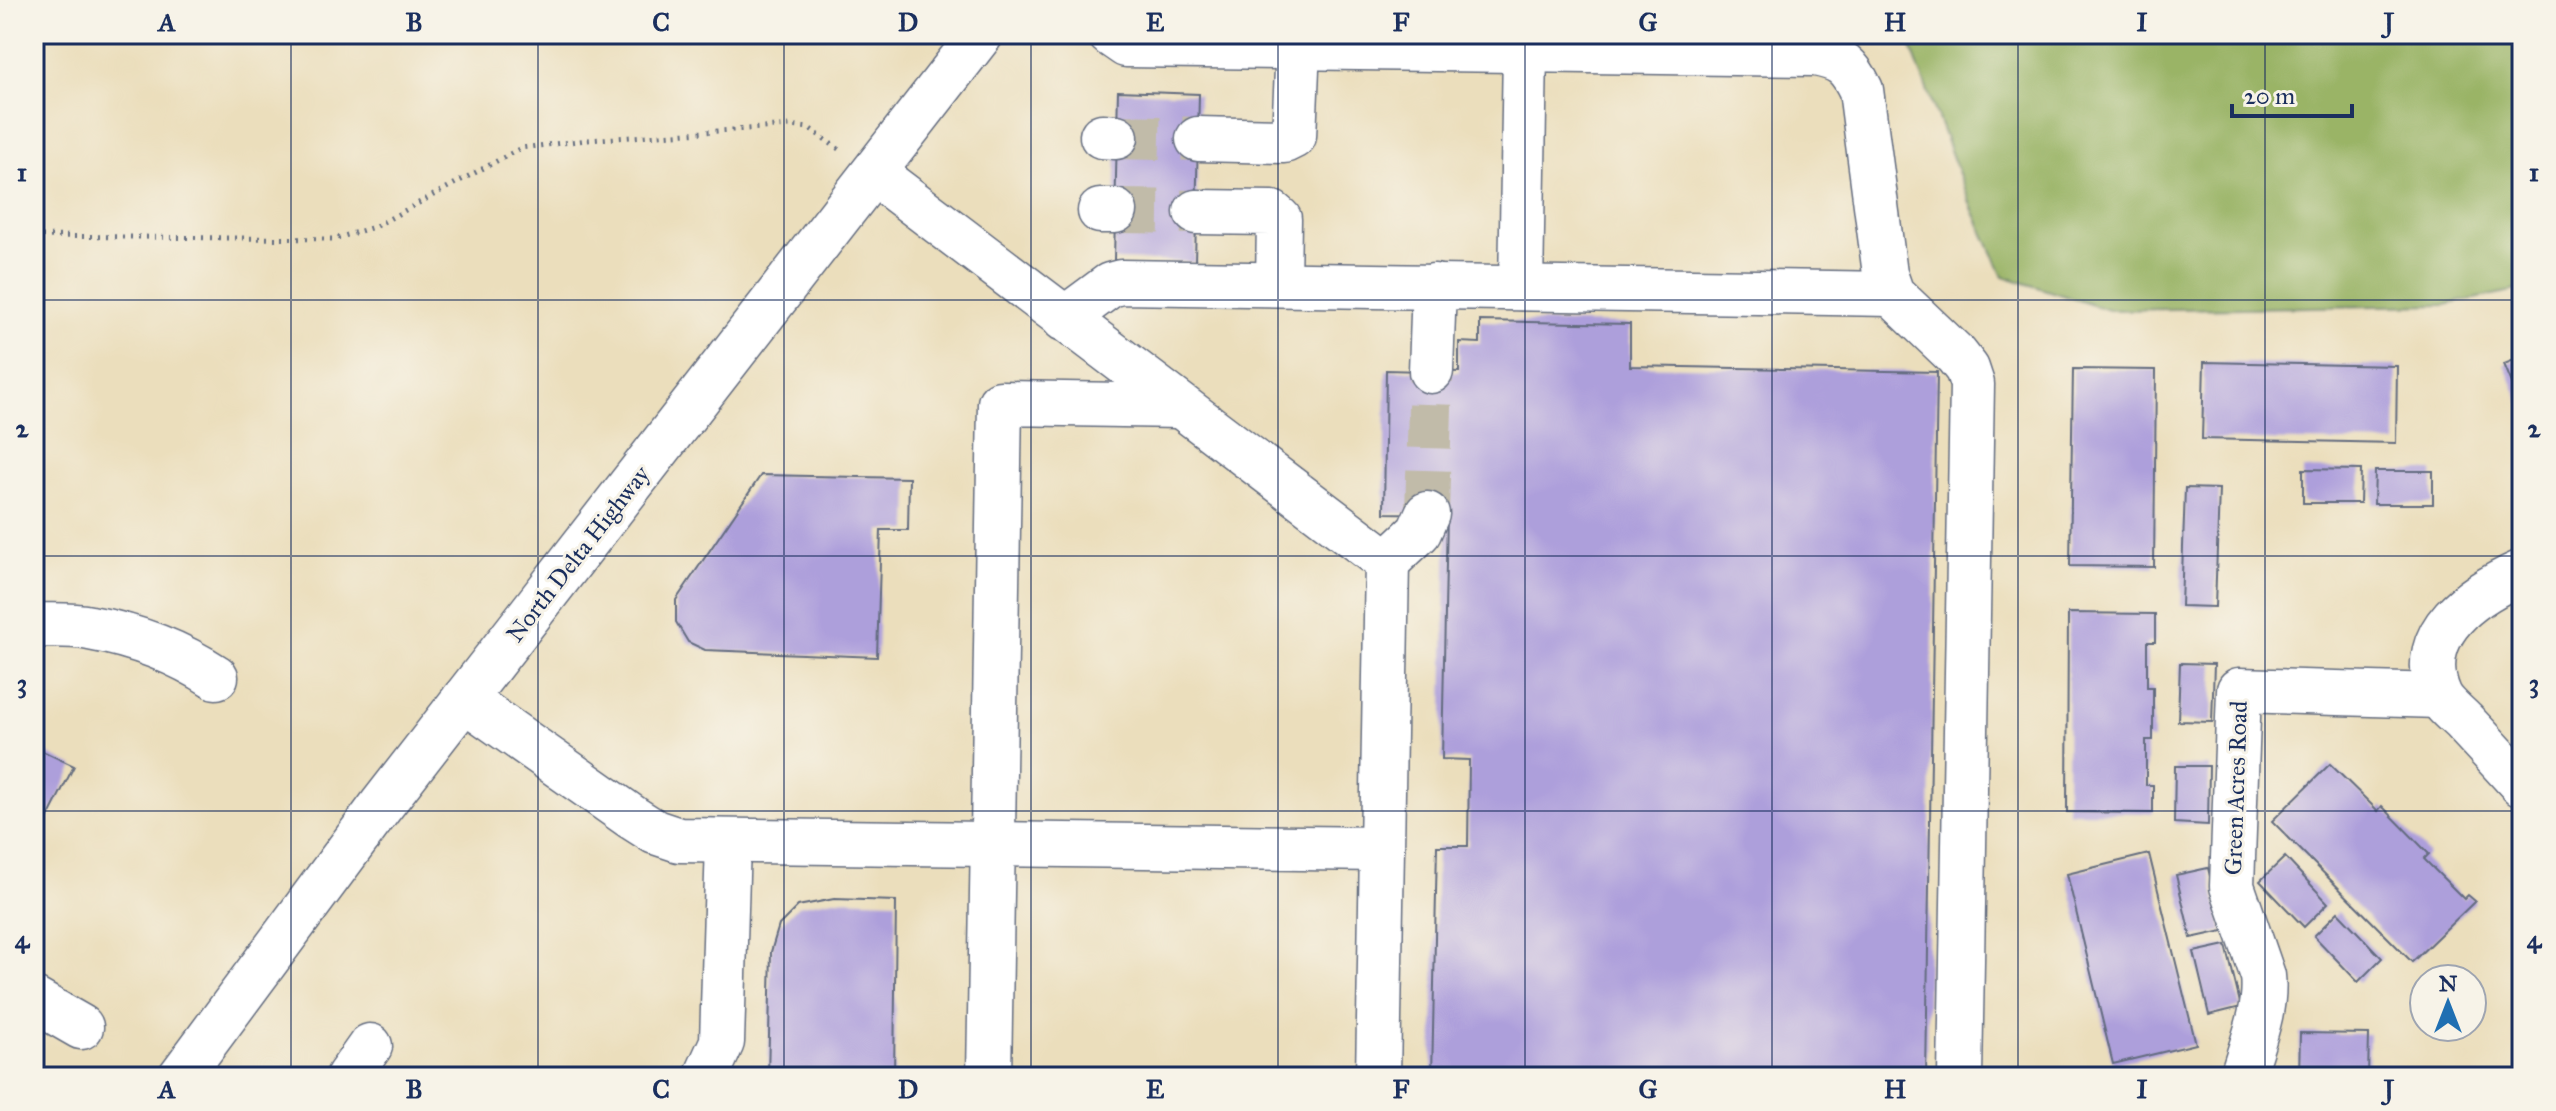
<svg xmlns="http://www.w3.org/2000/svg" width="2556" height="1111" viewBox="0 0 2556 1111" font-family="'IM FELL Great Primer',serif">
<style>
.forest{fill:#9ab466;stroke:#5a7262;stroke-width:2}
.building{fill:#ad9fdb}
.lines{fill:none;stroke-linecap:round;stroke-linejoin:round}
.minor-tunnel{stroke:#c1bba9;stroke-width:44;stroke-dasharray:44 22;stroke-linecap:butt}
.minor-casing{stroke:#646c7f;stroke-width:47}
.path{stroke:#646c7f;stroke-width:5;stroke-dasharray:2 6;stroke-linecap:butt}
.minor{stroke:#fff;stroke-width:44}
.grid{fill:none;stroke:#1b2f5e;stroke-width:2;stroke-opacity:0.55}
.labels{text-anchor:middle;stroke-width:6;stroke-linejoin:round;paint-order:stroke}
.street-label{font-size:24px;fill:#1b2f5e;stroke:#f7f3e8}
.neatline{fill:none;stroke:#1b2f5e;stroke-width:3}
.grid-label{font-size:26px;text-anchor:middle;font-weight:bold;fill:#1b2f5e}
</style>
<rect width="100%" height="100%" fill="#f7f3e8"/>
<filter id="ink" filterUnits="userSpaceOnUse"><feTurbulence type="fractalNoise" baseFrequency=".0125" numOctaves="2"/><feDisplacementMap in="SourceGraphic" scale="16" xChannelSelector="R" yChannelSelector="G"/><feConvolveMatrix kernelMatrix="1 2 1 2 8 2 1 2 1" color-interpolation-filters="sRGB"/></filter>
<filter id="wash" filterUnits="userSpaceOnUse"><feTurbulence type="fractalNoise" baseFrequency=".006" numOctaves="4" result="noise"/><feDisplacementMap in="SourceGraphic" scale="32" xChannelSelector="R" yChannelSelector="G"/><feGaussianBlur stdDeviation="1.8" result="paint"/><feColorMatrix in="noise" values="0 0 0 0 0 0 0 0 0 0 0 0 0 0 0 0 0 1.4 0 .05"/><feComposite in="paint" operator="in"/></filter>
<g filter="url(#wash)">
<rect width="100%" height="100%" fill="#ebdebc"/>
<path class="forest" d="M1906,34H2522V289L2445,305L2108,310L2003,276L1972,208Z"/>
<g id="blocks">
<g class="building">
<path d="M1118,91L1199,94L1195,262L1114,260Z"/>
<path d="M1480,321L1630,324V366L1937,372L1926,1077H1432L1437,846H1468L1469,760L1442,759L1447,514L1384,513L1386,370L1459,372V342L1480,343Z"/>
<path d="M2522,357V407L2504,364Z"/>
<path d="M2204,362L2397,366L2396,443L2202,439Z"/>
<path d="M2073,369L2156,370L2154,567L2070,566Z"/>
<path d="M2303,469L2361,470L2360,503H2303Z"/>
<path d="M2375,471H2433V504H2374Z"/>
<path d="M761,475L909,478L908,530H881L877,657L705,650L688,642L676,622V600Z"/>
<path d="M2185,488L2219,489L2215,607L2181,606Z"/>
<path d="M2068,613L2155,614V642H2147V687H2153V740H2146V785H2153V813L2067,812Z"/>
<path d="M2180,663L2214,664L2212,722L2178,721Z"/>
<path d="M34,747L74,766L34,845Z"/>
<path d="M2330,764L2378,811L2382,806L2429,854L2424,859L2464,899L2468,895L2475,901L2412,962L2272,821Z"/>
<path d="M2175,766H2209L2208,825L2174,823Z"/>
<path d="M2149,854L2196,1044L2113,1064L2067,874Z"/>
<path d="M2285,857L2328,903L2304,927L2260,881Z"/>
<path d="M2208,868L2223,931L2191,938L2176,875Z"/>
<path d="M834,899L896,901L894,1077H768L771,952L779,925L798,906Z"/>
<path d="M2338,912L2382,958L2358,982L2314,936Z"/>
<path d="M2226,945L2241,1007L2209,1015L2194,952Z"/>
<path d="M2300,1033L2369,1034L2368,1077H2299Z"/>
</g>
</g>
</g>
<g filter="url(#ink)">
<use href="#blocks" fill-opacity="0" stroke="#646c7f" stroke-width="2"/>
<g class="lines">
<g class="minor-tunnel">
<path d="M1116,137L1198,139"/>
<path d="M1115,211L1196,212"/>
<path d="M1427,514L1431,371"/>
</g>
<g class="minor-casing">
<g id="minor">
<path d="M1110,34L1126,45L1815,54C1842,59 1849,65 1861,90L1885,274L1892,294L1956,355L1967,369L1972,384L1960,1077"/>
<path d="M1102,136L1116,137"/>
<path d="M1198,139L1284,141L1294,136L1298,47"/>
<path d="M875,174L1387,562L1378,1077"/>
<path d="M1100,211H1115"/>
<path d="M1196,212L1272,213L1279,219L1278,284"/>
<path d="M1521,288L1525,50"/>
<path d="M1064,319L1110,285L1121,282L1892,294"/>
<path d="M1431,371L1434,286"/>
<path d="M1387,562L1419,532L1427,514"/>
<path d="M2522,572C2475,593 2413,633 2439,694C2443,704 2455,713 2463,721C2483,742 2502,763 2522,785"/>
<path d="M34,625C52,626 72,624 90,628C135,636 178,652 216,677"/>
<path d="M464,699L633,818L655,832L679,840L1382,849"/>
<path d="M34,1000L81,1027"/>
<path d="M180,1077L381,806L981,34"/>
<path d="M348,1077L370,1046"/>
<path d="M706,1077L722,1042L728,842"/>
<path d="M989,1077L1000,403L1180,406"/>
<path d="M2242,1077C2251,1045 2267,1009 2263,976L2232,886L2239,690L2439,696"/>
</g>
</g>
<path class="path" d="M34,236L334,239L374,227L521,148L587,140L791,126L809,128L840,150"/>
<use href="#minor" class="minor"/>
</g>
</g>
<path class="grid" d="M291,34V1077M538,34V1077M784,34V1077M1031,34V1077M1278,34V1077M1525,34V1077M1772,34V1077M2018,34V1077M2265,34V1077M34,300H2522M34,556H2522M34,811H2522"/>
<g class="labels">
<g class="street-label">
<text transform="translate(578 554) rotate(-52)" y="8">North Delta Highway</text>
<text transform="translate(2236 788) rotate(-88)" y="8">Green Acres Road</text>
</g>
</g>
<rect width="2556" height="1111" fill="none" stroke="#f7f3e8" stroke-width="88"/>
<g transform="translate(2448 1003)"><circle r="38" fill="#f7f3e8" stroke="#9fa5b1" stroke-width="2"/>
<path d="M0-6L14 30L0 20L-14 30Z" fill="#1f6fb2"/>
<text y="-12" font-size="22" font-weight="bold" text-anchor="middle" fill="#1b2f5e">N</text>
</g>
<path d="M2232 104v12h120v-12" fill="none" stroke="#1b2f5e" stroke-width="4"/>
<text x="2244" y="104" font-size="24" fill="#1b2f5e" stroke="#f7f3e8" stroke-width="6" paint-order="stroke">20 m</text>
<rect x="44" y="44" width="2468" height="1023" class="neatline"/>
<g class="grid-label">
<text x="167" y="31">A</text>
<text x="414" y="31">B</text>
<text x="661" y="31">C</text>
<text x="908" y="31">D</text>
<text x="1155" y="31">E</text>
<text x="1401" y="31">F</text>
<text x="1648" y="31">G</text>
<text x="1895" y="31">H</text>
<text x="2142" y="31">I</text>
<text x="2389" y="31">J</text>
<text x="22" y="181">1</text>
<text x="2534" y="181">1</text>
<text x="22" y="437">2</text>
<text x="2534" y="437">2</text>
<text x="22" y="692">3</text>
<text x="2534" y="692">3</text>
<text x="22" y="948">4</text>
<text x="2534" y="948">4</text>
<text x="167" y="1098">A</text>
<text x="414" y="1098">B</text>
<text x="661" y="1098">C</text>
<text x="908" y="1098">D</text>
<text x="1155" y="1098">E</text>
<text x="1401" y="1098">F</text>
<text x="1648" y="1098">G</text>
<text x="1895" y="1098">H</text>
<text x="2142" y="1098">I</text>
<text x="2389" y="1098">J</text>
</g>
</svg>
